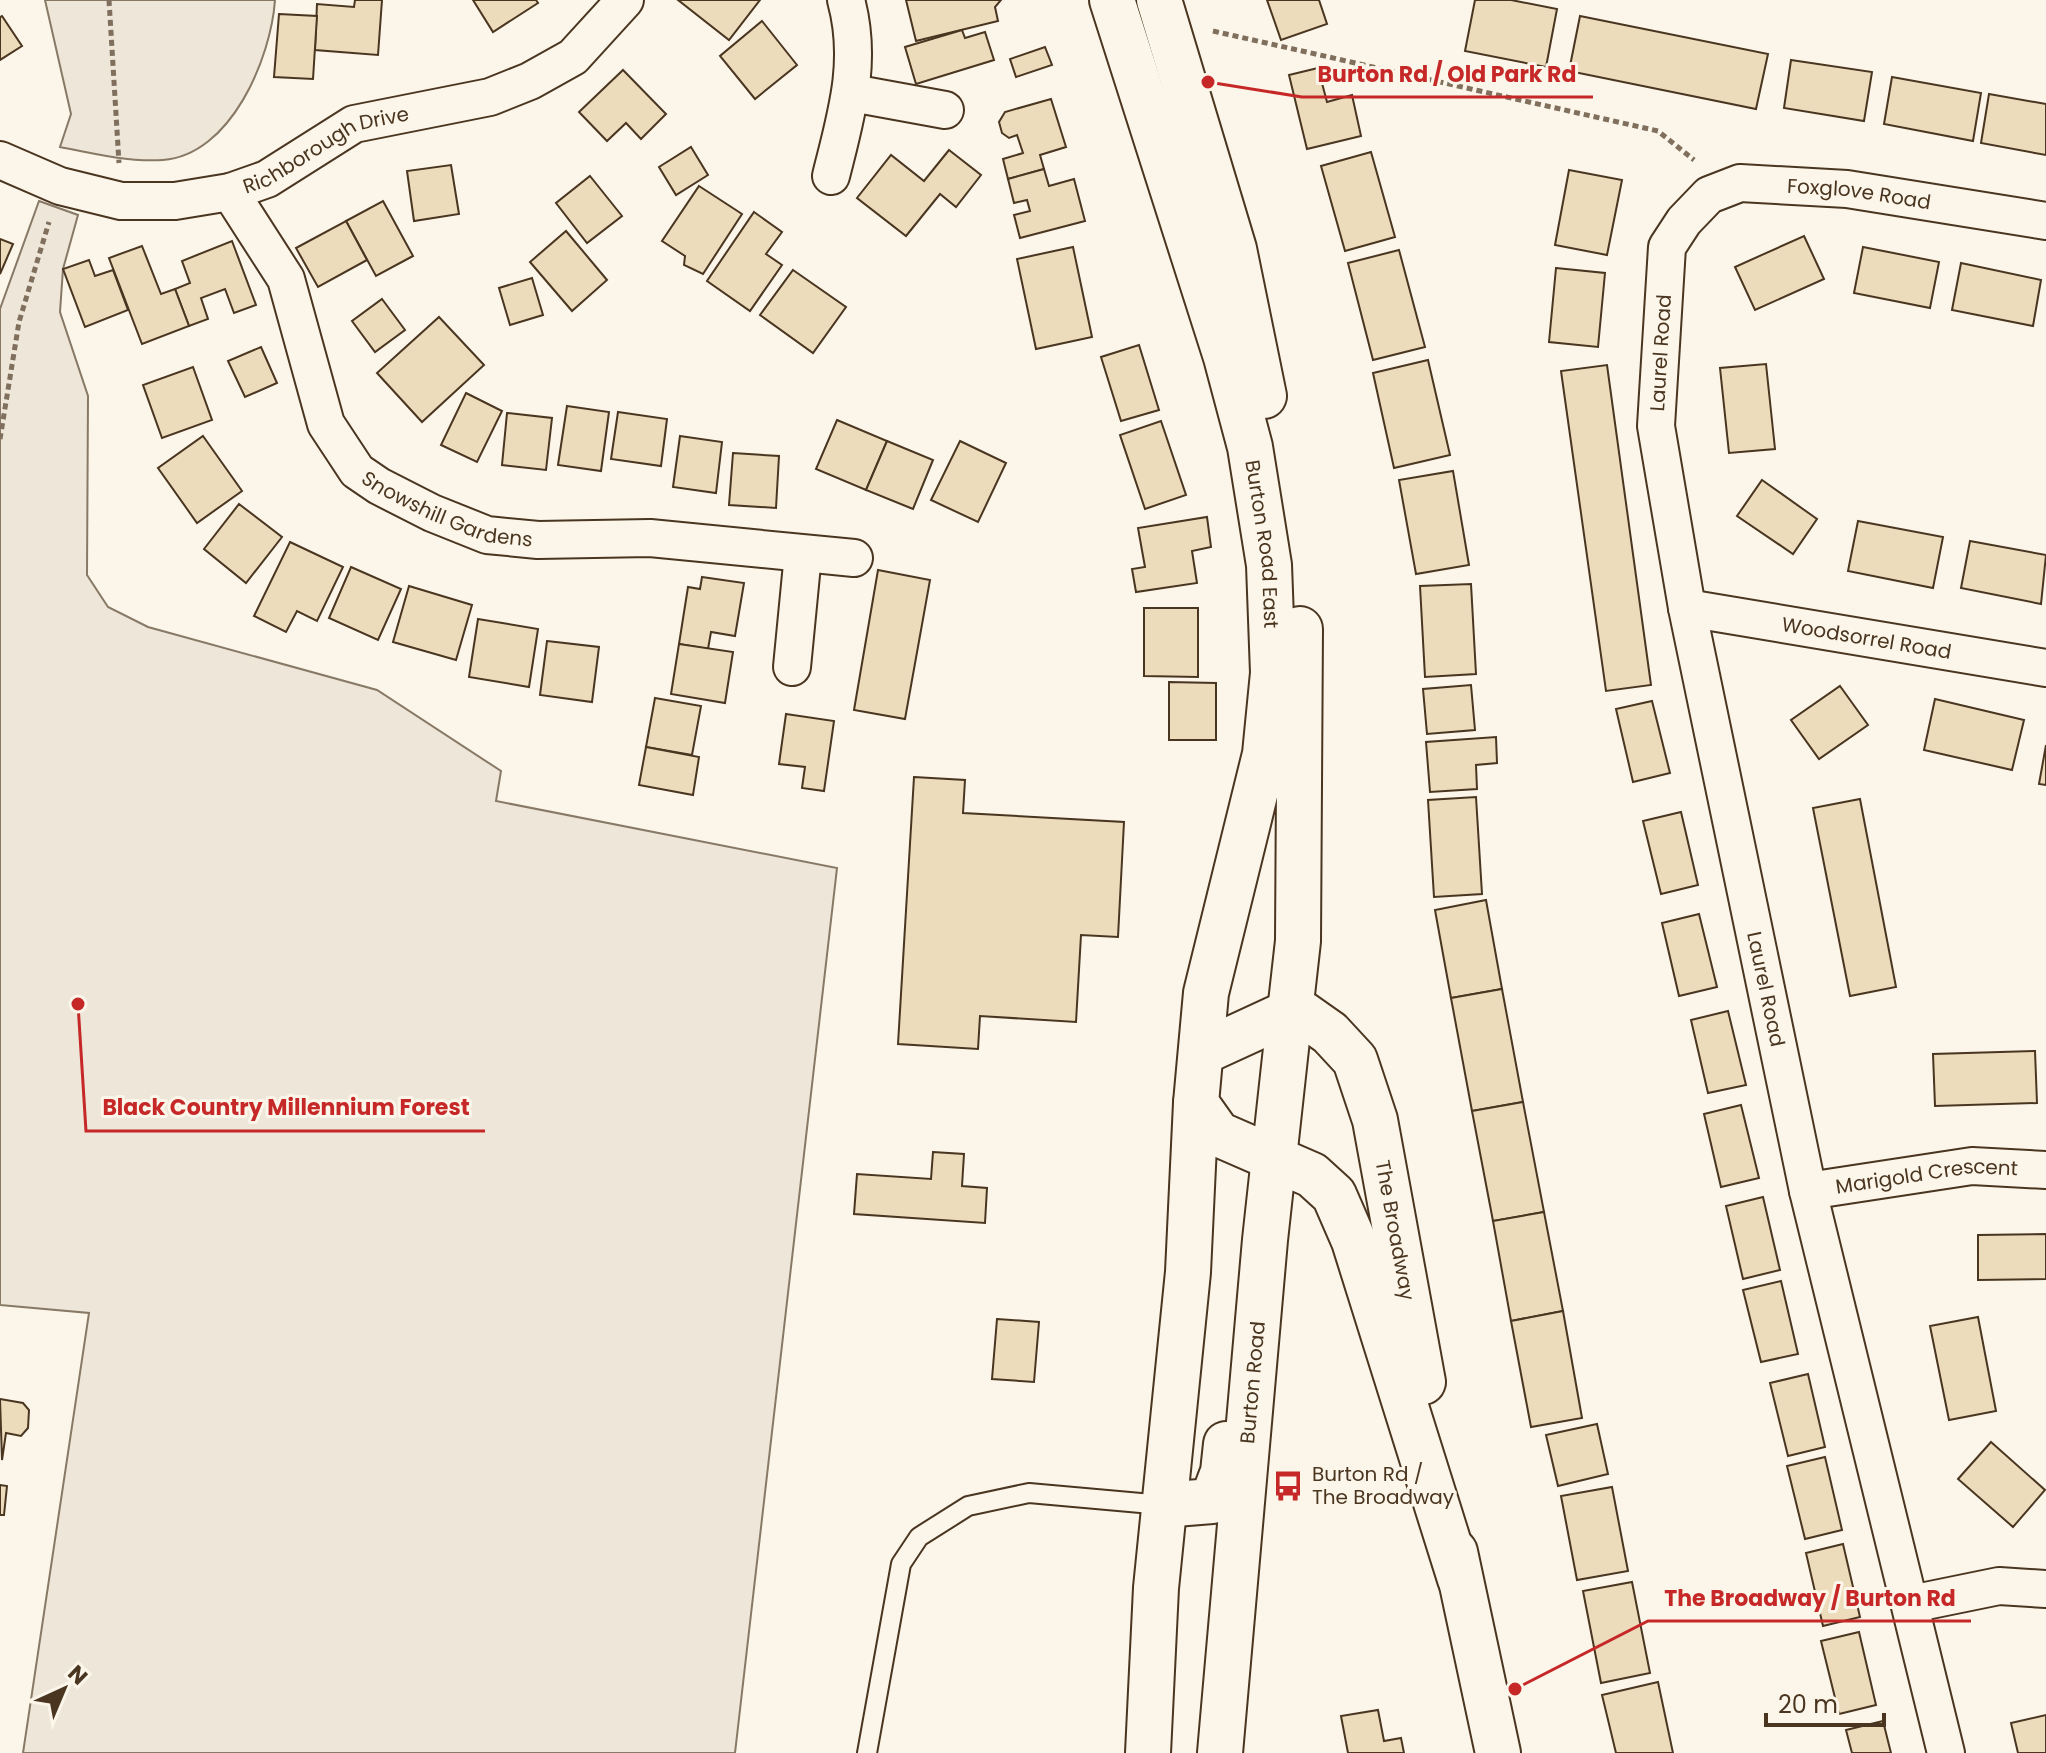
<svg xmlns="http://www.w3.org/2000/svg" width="2046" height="1753" viewBox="0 0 2046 1753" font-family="Poppins,sans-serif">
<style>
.green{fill:#ede6d9;stroke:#887966;stroke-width:2}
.building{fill:#ecdcbc;stroke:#4a3520;stroke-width:2}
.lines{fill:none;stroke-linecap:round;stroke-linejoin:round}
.service-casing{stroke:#4a3520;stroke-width:22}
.minor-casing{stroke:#4a3520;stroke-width:40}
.secondary-casing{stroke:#4a3520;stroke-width:48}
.primary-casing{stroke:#4a3520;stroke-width:48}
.path{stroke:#7f6f5c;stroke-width:5;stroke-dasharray:6 4;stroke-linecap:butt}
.service{stroke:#fbf6e9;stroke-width:18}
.minor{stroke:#fbf6e9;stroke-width:36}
.secondary{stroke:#fbf6e9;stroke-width:44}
.primary{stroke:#fbf6e9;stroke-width:44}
.labels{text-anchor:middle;stroke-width:6;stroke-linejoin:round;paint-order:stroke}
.street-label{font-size:20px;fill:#4a3520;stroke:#fbf6e9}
.poi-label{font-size:20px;fill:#4a3520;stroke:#fbf6e9;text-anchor:start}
.leader{fill:none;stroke:#c62828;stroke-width:3}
.callout-dot{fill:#c62828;stroke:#fbf6e9;stroke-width:3}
.callout-label{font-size:22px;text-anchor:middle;font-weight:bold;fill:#c62828;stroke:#fbf6e9;stroke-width:6;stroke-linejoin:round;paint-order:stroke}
</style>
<rect width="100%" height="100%" fill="#fbf6e9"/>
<g class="green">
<path d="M45,0H275C271,58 231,155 163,160C129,162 94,154 60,147L71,114Z"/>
<path d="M39,201L78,215L63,269L60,312L88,396L87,575L108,607L148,627L377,690L501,771L496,801L837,868L735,1753H23L89,1313L0,1305V309Z"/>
</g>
<g class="building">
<path d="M355,0H382L378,55L315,50L317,4L354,7Z"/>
<path d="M473,0H536L538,3L493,32Z"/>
<path d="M678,0H760L729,40Z"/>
<path d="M906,0H1001L995,7L998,21L916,41Z"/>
<path d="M1267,0H1319L1327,24L1281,40Z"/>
<path d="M1475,0H1511L1557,9L1546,67L1465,51Z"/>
<path d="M279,14L317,16L313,79L274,77Z"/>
<path d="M2,16L22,46L0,60V17Z"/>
<path d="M1580,16L1768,54L1756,109L1569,71Z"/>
<path d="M762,21L797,65L755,99L720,56Z"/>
<path d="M962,30L965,38L985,32L994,60L916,84L905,47Z"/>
<path d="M1045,47L1052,65L1016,77L1010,59Z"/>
<path d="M1791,60L1872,72L1864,121L1784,108Z"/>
<path d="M1318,68L1327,102L1352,95L1361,136L1307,149L1289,75Z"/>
<path d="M623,70L666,114L641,139L626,123L607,141L579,112Z"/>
<path d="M1892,77L1981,93L1973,141L1884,124Z"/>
<path d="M1989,94L2046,104V155L1981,143Z"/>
<path d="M1051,99L1066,147L1040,155L1044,169L1008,179L1003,159L1023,153L1017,135L1009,138L1002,133L999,122L1005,112Z"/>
<path d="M691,147L708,175L676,195L659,167Z"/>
<path d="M949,150L981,175L956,207L940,194L906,236L857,198L891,155L924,181Z"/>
<path d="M1371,152L1395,237L1345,251L1321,166Z"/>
<path d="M451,165L459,214L414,221L407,171Z"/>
<path d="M1044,169L1049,186L1074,179L1085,221L1020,238L1014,215L1030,211L1027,200L1014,203L1008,179Z"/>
<path d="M1569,170L1622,180L1607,255L1555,245Z"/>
<path d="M590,176L622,216L587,243L556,203Z"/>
<path d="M699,186L742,214L703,274L684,265L685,256L662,241Z"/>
<path d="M383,201L413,256L376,276L346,221Z"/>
<path d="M754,212L782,232L766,254L782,265L750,311L707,281Z"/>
<path d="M346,221L367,260L318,287L296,248Z"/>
<path d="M566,231L607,280L572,311L530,262Z"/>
<path d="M1804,236L1824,279L1755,310L1735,267Z"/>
<path d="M0,239L13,244L0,274Z"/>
<path d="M232,241L256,305L234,313L225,289L201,298L208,319L189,326L175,289L190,283L182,261Z"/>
<path d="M142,246L161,294L175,289L189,326L142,344L109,258Z"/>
<path d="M1073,247L1092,337L1036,349L1017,259Z"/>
<path d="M1863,247L1939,262L1930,308L1854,293Z"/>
<path d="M1399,250L1425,347L1373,360L1348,263Z"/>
<path d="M89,260L95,276L113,270L128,310L85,327L63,269Z"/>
<path d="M1961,263L2041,280L2033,326L1952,310Z"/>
<path d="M1556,268L1605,273L1598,347L1549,342Z"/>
<path d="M793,270L846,307L813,353L760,315Z"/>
<path d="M532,278L543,315L510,325L499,288Z"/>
<path d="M382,299L405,330L375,352L352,321Z"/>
<path d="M439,317L484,365L422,422L377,373Z"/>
<path d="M1139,345L1159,410L1121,421L1101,357Z"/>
<path d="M261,347L277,383L245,397L228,361Z"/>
<path d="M1428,360L1450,455L1394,468L1373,373Z"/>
<path d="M1766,364L1775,449L1729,453L1720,368Z"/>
<path d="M1607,365L1651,685L1606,691L1561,371Z"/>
<path d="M193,367L212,420L162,438L143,385Z"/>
<path d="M466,393L502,411L477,462L441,445Z"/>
<path d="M567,406L609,412L601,471L558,465Z"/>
<path d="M618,412L667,419L661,466L611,459Z"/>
<path d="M507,413L552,418L546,470L502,465Z"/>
<path d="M837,420L887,441L866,490L816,469Z"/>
<path d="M1161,421L1186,495L1145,509L1120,435Z"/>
<path d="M203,436L242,491L197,523L158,468Z"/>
<path d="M680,436L722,442L716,493L673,487Z"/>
<path d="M887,441L933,460L913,509L866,490Z"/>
<path d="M960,441L1006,463L978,522L931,500Z"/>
<path d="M733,453L779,456L776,508L729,505Z"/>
<path d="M1453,471L1469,565L1416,574L1399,480Z"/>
<path d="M1762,480L1817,519L1793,554L1737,516Z"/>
<path d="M239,504L282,537L246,583L204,549Z"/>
<path d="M1207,517L1211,547L1192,551L1197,583L1136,592L1132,569L1145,567L1138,528Z"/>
<path d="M1858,521L1943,537L1933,588L1848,571Z"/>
<path d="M1970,541L2046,555L2041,604L1961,588Z"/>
<path d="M290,542L343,567L317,621L297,611L286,632L254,616Z"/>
<path d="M351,567L401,589L378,640L329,618Z"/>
<path d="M878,570L930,580L905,719L854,710Z"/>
<path d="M702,577L744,583L735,636L711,632L708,649L679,644L688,587L700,589Z"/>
<path d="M1471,584L1476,674L1425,677L1420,586Z"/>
<path d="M409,586L472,605L456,660L393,642Z"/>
<path d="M1144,608H1198V677L1144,676Z"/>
<path d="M478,619L538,629L529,687L469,677Z"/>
<path d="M547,641L599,647L592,702L540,695Z"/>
<path d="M679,644L733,652L725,703L671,694Z"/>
<path d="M1169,682L1216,683V740H1169Z"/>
<path d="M1471,685L1475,730L1427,734L1423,689Z"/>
<path d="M1840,686L1868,725L1819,759L1791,720Z"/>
<path d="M655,698L701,706L692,755L646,747Z"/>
<path d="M1935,699L2024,720L2012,770L1924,750Z"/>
<path d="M1652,701L1670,773L1633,782L1616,709Z"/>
<path d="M786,714L834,721L824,791L802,788L805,767L779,764Z"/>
<path d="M1496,737L1497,763L1476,765L1477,789L1430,792L1426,742Z"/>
<path d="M2046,745V785L2039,784Z"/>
<path d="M646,747L699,757L693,795L639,785Z"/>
<path d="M914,777L965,780L963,813L1124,822L1118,937L1081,935L1076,1022L980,1016L978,1049L898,1044Z"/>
<path d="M1476,797L1482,894L1434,897L1428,800Z"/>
<path d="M1860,799L1896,987L1850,996L1813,808Z"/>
<path d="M1681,812L1698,885L1661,894L1643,821Z"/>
<path d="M1486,900L1502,989L1451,998L1435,910Z"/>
<path d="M1699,914L1717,987L1679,996L1662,923Z"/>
<path d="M1502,989L1523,1102L1472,1111L1451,998Z"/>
<path d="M1728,1011L1746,1085L1708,1093L1691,1020Z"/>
<path d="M2035,1051L2037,1103L1935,1106L1933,1054Z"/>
<path d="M1523,1102L1544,1212L1493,1221L1472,1111Z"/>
<path d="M1741,1105L1759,1178L1721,1187L1704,1114Z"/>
<path d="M933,1152L964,1154L962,1186L987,1188L985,1223L854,1214L857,1174L931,1179Z"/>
<path d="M1763,1197L1780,1270L1743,1279L1726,1206Z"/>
<path d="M1544,1212L1563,1311L1511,1321L1493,1221Z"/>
<path d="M2046,1234V1279L1978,1280V1235Z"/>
<path d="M1781,1281L1798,1354L1761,1362L1743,1290Z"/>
<path d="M1563,1311L1582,1418L1531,1427L1511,1321Z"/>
<path d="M1978,1317L1996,1411L1949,1420L1930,1326Z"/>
<path d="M997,1319L1039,1322L1034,1382L992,1379Z"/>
<path d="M1808,1374L1825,1447L1788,1456L1770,1383Z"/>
<path d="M0,1399L23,1403L29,1410L28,1428L21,1436L6,1433L2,1460Z"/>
<path d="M1597,1424L1608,1474L1558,1486L1546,1435Z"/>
<path d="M1991,1442L2045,1490L2013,1527L1958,1479Z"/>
<path d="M1825,1457L1842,1530L1805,1539L1787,1466Z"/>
<path d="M0,1485L7,1486L4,1515H0Z"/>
<path d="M1612,1487L1628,1571L1577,1580L1561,1496Z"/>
<path d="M1843,1544L1860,1617L1823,1626L1806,1553Z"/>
<path d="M1632,1582L1650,1673L1601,1683L1583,1591Z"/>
<path d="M1859,1632L1876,1705L1839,1714L1821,1641Z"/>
<path d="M1658,1682L1673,1753H1616L1602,1695Z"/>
<path d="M1378,1710L1384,1741L1401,1738L1404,1753H1348L1341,1716Z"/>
<path d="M2046,1715V1753H2018L2011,1723Z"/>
<path d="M1883,1721L1891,1753H1852L1846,1730Z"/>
</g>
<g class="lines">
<g class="service-casing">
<path id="service" d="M867,1753L901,1564L919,1537L968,1506L1029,1493L1163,1505"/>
</g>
<g class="minor-casing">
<g id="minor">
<path d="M852,93L945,110"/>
<path id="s1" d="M0,160L60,186L121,201H175L230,192L267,179L354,124L490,97L530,81L573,57L625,0"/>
<path d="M831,176C846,116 863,62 846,0"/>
<path id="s2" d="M230,192L286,279L326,424L357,471L379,486L432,513L487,535L538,540L650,538L854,558"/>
<path id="s3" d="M1687,608L2046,668"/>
<path d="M792,667L803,554"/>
<path id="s4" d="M1808,1191L1972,1166L2046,1170"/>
<path d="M1911,1604L1999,1586L2046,1589"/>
<path id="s5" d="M1946,1753L1808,1191L1687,608L1656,426L1667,247L1684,221L1709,195L1740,183L1847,189L2046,221"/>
</g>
</g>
<g class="secondary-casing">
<g id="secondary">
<path d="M1163,1505L1212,1501L1223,1472L1226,1444"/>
<path d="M1148,1753L1156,1588L1188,1272L1196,1103"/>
<path id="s6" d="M1220,1753L1265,1240L1290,1012"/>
</g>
</g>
<g class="primary-casing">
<g id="primary">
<path id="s7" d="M1112,0L1226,357L1250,447L1269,565L1273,673L1265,754L1206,993L1196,1103L1218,1134L1312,1175L1334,1195L1354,1241L1460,1579"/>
<path d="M1159,0L1234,249L1264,396"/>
<path d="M1290,1012L1298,941L1300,629"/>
<path id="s8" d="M1203,1052L1290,1012L1303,1014L1330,1033L1355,1060L1375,1120L1423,1382"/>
<path d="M1455,1552L1498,1753"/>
</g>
</g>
<g class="path">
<path d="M109,0L119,163"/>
<path d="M1213,31L1658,131L1694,160"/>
<path d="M0,439L19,322L49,222"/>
</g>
<use href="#service" class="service"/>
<use href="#minor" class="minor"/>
<use href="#secondary" class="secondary"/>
<use href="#primary" class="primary"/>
</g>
<defs>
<g id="bus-bare" transform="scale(2.4)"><path d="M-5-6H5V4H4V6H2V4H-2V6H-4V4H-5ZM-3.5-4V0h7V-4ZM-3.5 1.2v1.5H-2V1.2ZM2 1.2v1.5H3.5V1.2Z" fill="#c62828" stroke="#fbf6e9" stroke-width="2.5" paint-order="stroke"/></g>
</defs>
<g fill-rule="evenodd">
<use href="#bus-bare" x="1288" y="1486"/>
</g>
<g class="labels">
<g class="street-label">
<text dy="7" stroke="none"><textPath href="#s1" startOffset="344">Richborough Drive</textPath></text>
<text dy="7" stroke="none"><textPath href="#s5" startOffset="1758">Foxglove Road</textPath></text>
<text dy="7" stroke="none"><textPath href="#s5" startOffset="1432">Laurel Road</textPath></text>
<text dy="7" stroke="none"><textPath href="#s2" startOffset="410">Snowshill Gardens</textPath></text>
<text dy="7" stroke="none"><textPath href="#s7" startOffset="566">Burton Road East</textPath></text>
<text dy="7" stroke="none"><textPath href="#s3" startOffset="182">Woodsorrel Road</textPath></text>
<text transform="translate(1766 989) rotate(78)" y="7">Laurel Road</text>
<text dy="7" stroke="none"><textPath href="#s4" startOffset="120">Marigold Crescent</textPath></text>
<text dy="7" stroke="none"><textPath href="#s8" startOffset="354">The Broadway</textPath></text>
<text dy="7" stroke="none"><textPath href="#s6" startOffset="372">Burton Road</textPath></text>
</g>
<g class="poi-label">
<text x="1312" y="1481">Burton Rd /<tspan x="1312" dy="23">The Broadway</tspan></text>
</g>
</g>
<path class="leader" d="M1208 82L1302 97H1593M78 1004L86 1131H485M1515 1689L1648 1621H1971"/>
<g class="callout-dot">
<circle cx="1208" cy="82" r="8"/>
<circle cx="78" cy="1004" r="8"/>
<circle cx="1515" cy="1689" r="8"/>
</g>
<g class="callout-label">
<text x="1447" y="82">Burton Rd / Old Park Rd</text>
<text x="286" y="1115">Black Country Millennium Forest</text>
<text x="1810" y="1606">The Broadway / Burton Rd</text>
</g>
<g transform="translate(64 1689) rotate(44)" stroke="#fbf6e9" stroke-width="6" paint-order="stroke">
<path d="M0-6L14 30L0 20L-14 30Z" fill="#4a3520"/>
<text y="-12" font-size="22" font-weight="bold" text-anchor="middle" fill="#4a3520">N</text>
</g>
<path d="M1766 1713v12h118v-12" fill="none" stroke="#4a3520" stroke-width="4"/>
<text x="1778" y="1713" font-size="24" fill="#4a3520" stroke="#fbf6e9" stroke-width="6" paint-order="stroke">20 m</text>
</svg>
